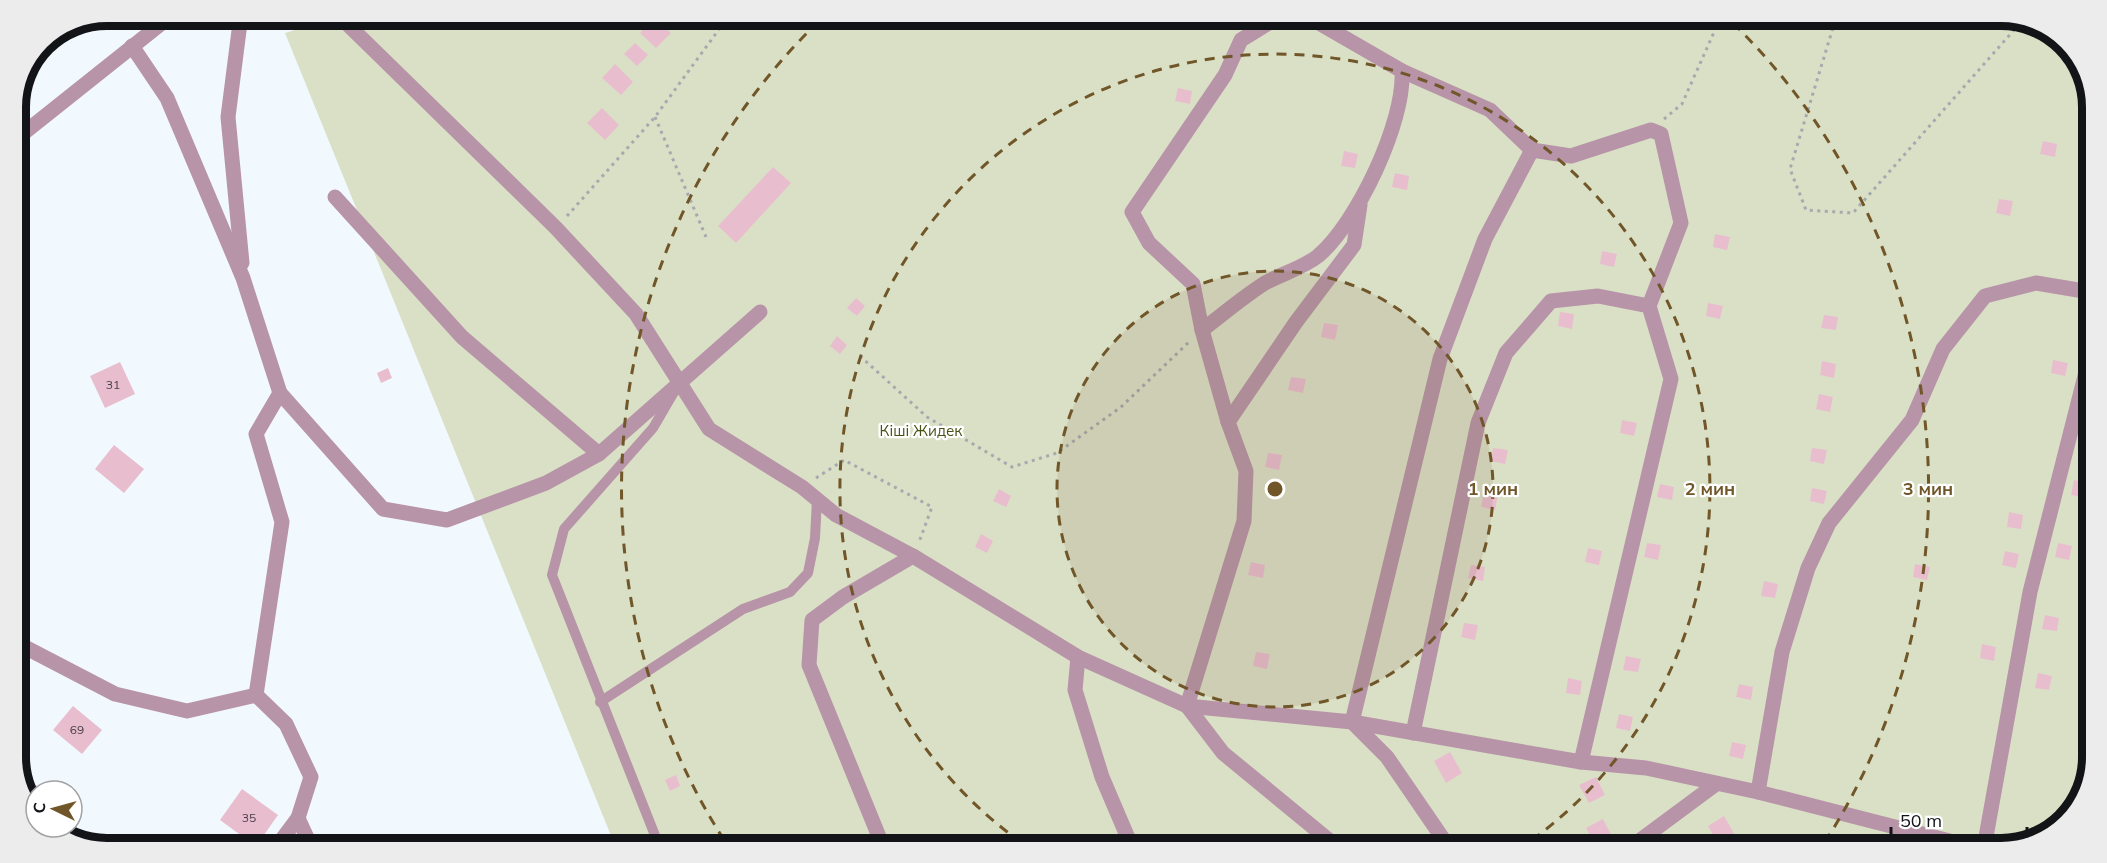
<svg xmlns="http://www.w3.org/2000/svg" width="2107" height="863" viewBox="0 0 2107 863" font-family="Mulish,sans-serif">
<style>
.green{fill:#dae0c6}
.building{fill:#e8bece}
.lines{fill:none;stroke-linecap:round;stroke-linejoin:round}
.path{stroke:#a4aaae;stroke-width:3;stroke-dasharray:3 4.5;stroke-linecap:butt}
.lane{stroke:#b794a8;stroke-width:10}
.street{stroke:#b794a8;stroke-width:15}
.ring{fill:none;stroke:#705628;stroke-width:3;stroke-dasharray:10 8}
.labels{text-anchor:middle;stroke-width:4.5;stroke-linejoin:round;paint-order:stroke}
.number-label{font-size:12px;fill:#483e45}
.park-label{font-size:15px;fill:#485014;stroke:#fff}
.rim{fill:none;stroke:#121417;stroke-width:8}
.centre{fill:#705628;stroke:#fff;stroke-width:3}
.ring-label{font-size:18px;text-anchor:middle;font-weight:bold;fill:#705628;stroke:#fff;stroke-width:4.5;stroke-linejoin:round;paint-order:stroke}
</style>
<rect width="100%" height="100%" fill="#f2f9fe"/>
<path class="green" d="M340,16L2035,22L2073,51L2092,101L2085,791L2052,832L2001,848L614,843L285,33Z"/>
<g class="building">
<path d="M654,18L671,33L656,48L640,33Z"/>
<path d="M635,43L648,55L637,66L624,54Z"/>
<path d="M615,64L633,82L621,95L602,78Z"/>
<path d="M1178,88L1192,91L1190,104L1175,101Z"/>
<path d="M602,108L619,125L605,140L587,123Z"/>
<path d="M2043,141L2057,144L2055,157L2040,154Z"/>
<path d="M1344,151L1358,154L1355,168L1341,166Z"/>
<path d="M773,167L791,183L736,243L718,226Z"/>
<path d="M1395,173L1409,176L1407,190L1392,187Z"/>
<path d="M1999,199L2013,201L2010,216L1996,213Z"/>
<path d="M1715,234L1730,237L1727,250L1713,247Z"/>
<path d="M1602,251L1617,254L1614,267L1600,264Z"/>
<path d="M856,298L865,306L857,316L847,308Z"/>
<path d="M1708,303L1723,306L1720,319L1706,316Z"/>
<path d="M1560,312L1574,314L1572,329L1558,326Z"/>
<path d="M1824,315L1838,317L1836,330L1821,328Z"/>
<path d="M1324,323L1338,325L1335,340L1321,337Z"/>
<path d="M837,336L847,345L840,354L830,346Z"/>
<path d="M2053,360L2068,363L2065,376L2051,373Z"/>
<path d="M1822,361L1836,364L1834,378L1820,375Z"/>
<path d="M120,362L135,394L105,408L90,376Z"/>
<path d="M388,368L392,378L381,383L377,373Z"/>
<path d="M1291,377L1306,379L1303,393L1288,390Z"/>
<path d="M1819,394L1833,397L1830,412L1816,409Z"/>
<path d="M1622,420L1637,423L1634,436L1620,433Z"/>
<path d="M114,445L144,469L124,493L95,469Z"/>
<path d="M1493,448L1508,450L1505,464L1491,461Z"/>
<path d="M1812,448L1827,450L1824,464L1810,461Z"/>
<path d="M1268,453L1282,455L1279,470L1265,467Z"/>
<path d="M2074,480L2088,483L2085,498L2071,495Z"/>
<path d="M1660,484L1674,487L1672,500L1657,497Z"/>
<path d="M1812,488L1827,491L1824,504L1810,501Z"/>
<path d="M999,489L1011,496L1006,507L993,501Z"/>
<path d="M1484,492L1498,495L1495,510L1481,507Z"/>
<path d="M2009,512L2023,515L2021,529L2007,527Z"/>
<path d="M981,534L993,541L987,553L975,547Z"/>
<path d="M1647,543L1661,545L1658,560L1644,557Z"/>
<path d="M2058,543L2072,546L2069,560L2055,557Z"/>
<path d="M1588,548L1602,551L1599,565L1585,562Z"/>
<path d="M2005,551L2019,554L2016,568L2002,565Z"/>
<path d="M1251,562L1265,565L1263,578L1248,575Z"/>
<path d="M1915,564L1930,567L1927,580L1913,577Z"/>
<path d="M1471,565L1485,567L1483,581L1468,578Z"/>
<path d="M1764,581L1778,584L1775,598L1761,596Z"/>
<path d="M2045,615L2059,618L2057,631L2042,629Z"/>
<path d="M1464,623L1478,625L1475,640L1461,637Z"/>
<path d="M1982,644L1996,647L1994,661L1980,658Z"/>
<path d="M1256,652L1270,654L1267,669L1253,666Z"/>
<path d="M1626,656L1641,659L1638,672L1623,670Z"/>
<path d="M2038,673L2052,676L2049,690L2035,688Z"/>
<path d="M1568,678L1582,681L1580,695L1566,693Z"/>
<path d="M1739,684L1753,687L1751,700L1736,697Z"/>
<path d="M73,706L102,730L82,754L53,730Z"/>
<path d="M1619,714L1633,717L1630,731L1616,728Z"/>
<path d="M1732,742L1746,745L1743,759L1729,756Z"/>
<path d="M1450,752L1462,773L1446,783L1434,761Z"/>
<path d="M23,774L43,791H36V814L21,777Z"/>
<path d="M676,775L680,786L670,791L665,780Z"/>
<path d="M1596,777L1605,795L1589,803L1579,785Z"/>
<path d="M242,789L278,815L259,842H250L220,820Z"/>
<path d="M1724,816L1735,835L1719,845L1708,826Z"/>
<path d="M1603,819L1614,840L1603,847H1596L1586,828Z"/>
</g>
<g class="lines">
<g class="path">
<path d="M1835,21L1790,169L1806,210L1853,213L2021,22"/>
<path d="M655,117L706,237"/>
<path d="M1664,119L1682,104L1719,21"/>
<path d="M567,216L655,117L728,17"/>
<path d="M860,356L927,417L1012,467L1057,453L1121,407L1189,342"/>
<path d="M816,478L844,460L932,507L919,542"/>
</g>
<g class="lane">
<path d="M600,702L743,609L790,592L808,573L815,538L817,499"/>
<path d="M658,843L552,575L564,529L653,428L674,392"/>
</g>
<g class="street">
<path d="M241,15L228,117L242,263"/>
<path d="M339,16L556,228L636,314L709,429L802,487L836,515L913,556L1078,657L1187,706L1352,722L1387,757L1448,846"/>
<path d="M132,46L167,98L243,278L280,393L383,509L447,520L546,483L599,454L760,312"/>
<path d="M1402,71L1490,110L1532,150L1571,156L1651,130L1661,134L1681,223L1649,306"/>
<path d="M2090,95L2086,112L2091,139"/>
<path d="M15,140L172,15"/>
<path d="M1532,150L1485,239L1440,359L1352,722L1581,762L1646,768L1758,792L1977,848"/>
<path d="M335,197L462,337L599,454"/>
<path d="M1202,330C1222,315 1243,297 1265,283C1281,274 1303,268 1318,256C1357,223 1405,122 1402,71L1312,19"/>
<path d="M280,393L256,434L282,522L256,695L286,724L311,777L298,818L309,842"/>
<path d="M1228,422L1296,322L1354,245L1360,205"/>
<path d="M15,642L115,694L187,711L256,695"/>
<path d="M1078,657L1075,690L1102,777L1131,845"/>
<path d="M1187,706L1244,521L1246,471L1228,422L1202,330L1193,284L1149,243L1132,212L1225,75L1241,40L1275,19"/>
<path d="M1187,706L1223,753L1336,846"/>
<path d="M1413,733L1478,423L1506,353L1551,301L1598,296L1649,306L1671,379L1581,762"/>
<path d="M1758,792L1782,652L1808,568L1829,523L1912,420L1943,349L1985,296L2036,283L2090,292"/>
<path d="M280,842L298,818"/>
<path d="M882,844L809,665L812,620L843,597L913,556"/>
<path d="M1631,847L1716,784"/>
<path d="M1984,848L2030,592L2089,360"/>
</g>
</g>
<circle cx="1275" cy="489" r="218" fill="#705628" fill-opacity=".12"/>
<g class="ring">
<circle cx="1275" cy="489" r="218"/>
<path d="M1022 843A435 435 0 1 1 1525 845"/>
<path d="M724 840A653 653 0 0 1 821 19M1733 23A653 653 0 0 1 1823 845"/>
</g>
<g class="labels">
<g class="number-label">
<text x="113" y="389">31</text>
<text x="77" y="734">69</text>
<text x="249" y="822">35</text>
</g>
<g class="park-label">
<text x="921" y="436">Кіші Жидек</text>
</g>
</g>
<path d="M0 0H2107V863H0ZM107 26H2001A81 81 0 0 1 2082 107V757A81 81 0 0 1 2001 838H107A81 81 0 0 1 26 757V107A81 81 0 0 1 107 26Z" fill="#ececec" fill-rule="evenodd"/>
<path class="rim" d="M107 26H2001A81 81 0 0 1 2082 107V757A81 81 0 0 1 2001 838H107A81 81 0 0 1 26 757V107A81 81 0 0 1 107 26Z"/>
<circle cx="1275" cy="489" r="9" class="centre"/>
<g class="ring-label">
<text x="1493" y="495">1 мин</text>
<text x="1710" y="495">2 мин</text>
<text x="1928" y="495">3 мин</text>
</g>
<g transform="translate(54 809) rotate(275)"><circle r="28" fill="#ffffff" stroke="#a0a1a2" stroke-width="1.5"/>
<path d="M0-4.5L10 22L0 15L-10 22Z" fill="#705628"/>
<text y="-9" font-size="16" font-weight="bold" text-anchor="middle" fill="#121417">С</text>
</g>
<path d="M1891 827v9h136v-9" fill="none" stroke="#121417" stroke-width="3"/>
<text x="1900" y="827" font-size="18" fill="#121417" stroke="#ffffff" stroke-width="4.5" paint-order="stroke">50 m</text>
</svg>
